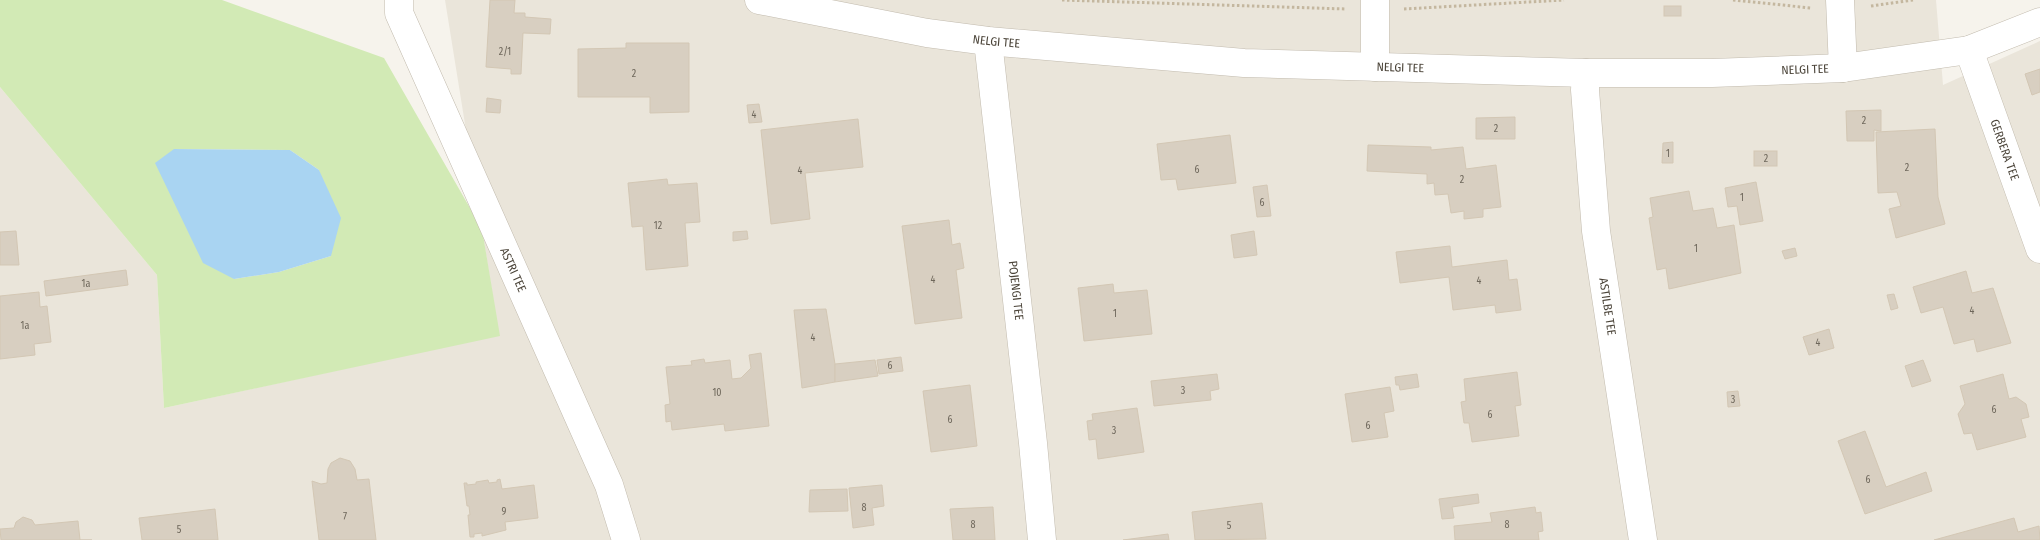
<svg xmlns="http://www.w3.org/2000/svg" width="2040" height="540" viewBox="0 0 2040 540" font-family="'Fira Sans Condensed',sans-serif">
<style>
.residential{fill:#eae5da}
.green{fill:#d2eab5;fill-rule:evenodd}
.water{fill:#a9d4f2}
.building{fill:#d8cfc1;stroke:#d3c7b4}
.lines{fill:none;stroke-linecap:round;stroke-linejoin:round}
.street-casing{stroke:#c2bbae;stroke-width:29}
.path{stroke:#c4b79f;stroke-width:3;stroke-dasharray:2.5 2.5;stroke-linecap:butt}
.street{stroke:#fff;stroke-width:28}
.labels{text-anchor:middle;stroke-width:5;stroke-linejoin:round;paint-order:stroke}
.number-label{font-size:10px;fill:#6e675b}
.street-label{font-size:12px;fill:#4b4439;stroke:#fff}
</style>
<rect width="100%" height="100%" fill="#f6f3ec"/>
<path class="residential" d="M445,0H1936L1943,85L2040,41V540H0V87L157,275L164,408L499,335Z"/>
<path class="green" d="M0,0H222L384,58L482,229L500,336L164,408L157,275L0,87ZM174,149L290,150L319,170L331,256L279,272L234,279Z"/>
<path class="water" d="M174,149L290,150L319,170L341,218L331,256L279,272L234,279L203,263L155,163Z"/>
<g class="building">
<path d="M490,0H515L514,13H525V17L551,19L550,34L523,33L521,74H511V69L486,67Z"/>
<rect x="1664" y="6" width="17" height="10"/>
<path d="M626,43H689V112L650,113V97H578V49L626,48Z"/>
<path d="M2040,69V92L2032,95L2025,74Z"/>
<path d="M487,98L501,100L500,113L486,112Z"/>
<path d="M759,104L762,122L749,123L747,105Z"/>
<path d="M1881,110V131L1874,130V141H1847L1846,111Z"/>
<path d="M1515,117V139H1476V118Z"/>
<path d="M858,119L863,167L805,173L810,219L771,224L761,130Z"/>
<path d="M1935,129L1938,197L1945,224L1896,238L1889,209L1901,206L1897,192L1878,193L1876,132Z"/>
<path d="M1230,135L1236,183L1178,190L1176,179L1161,180L1157,144Z"/>
<path d="M1673,142V163H1662L1663,143Z"/>
<path d="M1368,145L1431,147V150L1463,147L1466,169L1496,165L1501,207L1483,209V217L1464,219V211L1451,213L1448,194L1435,195L1434,183L1427,184V174L1367,171Z"/>
<rect x="1754" y="151" width="23" height="15"/>
<path d="M667,179L668,185L697,183L700,222L685,223L688,266L646,270L643,226L632,227L628,183Z"/>
<path d="M1756,182L1763,221L1740,225L1737,206L1728,207L1725,188Z"/>
<path d="M1267,185L1271,216L1257,217L1253,187Z"/>
<path d="M1689,191L1693,211L1713,208L1717,228L1734,225L1741,273L1669,289L1666,268L1657,270L1649,218L1653,217L1650,198Z"/>
<path d="M949,220L952,245L960,243L964,268L956,270L962,318L915,324L902,226Z"/>
<path d="M16,231L19,265H0V232Z"/>
<path d="M747,231L748,239L733,241V232Z"/>
<path d="M1254,231L1257,255L1234,258L1231,235Z"/>
<path d="M1450,246L1452,267L1507,260L1509,280L1517,279L1521,310L1496,313L1495,305L1453,310L1449,277L1400,283L1396,252Z"/>
<path d="M1795,248L1797,256L1785,259L1782,251Z"/>
<path d="M126,270L128,285L46,296L44,281Z"/>
<path d="M1966,271L1972,293L1993,288L2011,343L1977,352L1974,339L1954,344L1943,307L1921,313L1913,287Z"/>
<path d="M1113,284L1114,293L1147,290L1152,334L1084,341L1078,288Z"/>
<path d="M39,292L40,307L47,306L51,342L34,344L35,355L0,359V296Z"/>
<path d="M1894,294L1898,308L1891,310L1887,295Z"/>
<path d="M826,309L835,364V382L802,388L794,310Z"/>
<path d="M1829,329L1834,348L1809,355L1803,337Z"/>
<path d="M761,353L769,426L725,431L724,424L672,430L671,421L666,422L665,405L670,404L666,367L692,365L691,361L704,359L705,363L730,360L732,379L741,378L751,368L749,355Z"/>
<path d="M901,357L903,371L879,374L877,360Z"/>
<path d="M875,360L878,376L835,382V364Z"/>
<path d="M1923,360L1931,381L1912,387L1905,366Z"/>
<path d="M1517,372L1521,405L1515,406L1519,436L1472,442L1469,423H1464L1461,402L1466,401L1464,379Z"/>
<path d="M1217,374L1219,389L1210,391L1211,400L1154,406L1151,381Z"/>
<path d="M1417,374L1419,387L1400,390L1399,385H1396L1395,377Z"/>
<path d="M2003,374L2009,399L2016,397L2026,404L2029,417L2021,419L2026,437L1977,450L1972,433L1964,434L1958,414L1965,404L1960,386Z"/>
<path d="M970,385L977,446L931,452L923,391Z"/>
<path d="M1390,387L1394,411L1384,413L1388,437L1352,442L1345,394Z"/>
<path d="M1738,391L1740,406L1728,407L1727,392Z"/>
<path d="M1137,408L1144,452L1098,459L1096,439L1089,440L1087,421L1093,420L1092,414Z"/>
<path d="M1865,431L1886,487L1926,472L1932,491L1865,514L1838,441Z"/>
<path d="M340,458L350,461L355,469L357,480L369,479L376,540H319L312,481L321,484L327,483L328,469L331,463Z"/>
<path d="M500,479L502,489L534,485L538,518L505,522L506,530L482,536V533L474,534V537H470L468,515H470L469,506H467L464,483H467V485L476,484V482L488,480L489,483L497,482V480Z"/>
<path d="M882,485L884,506L872,508L874,525L853,528L849,488Z"/>
<path d="M847,489L848,511L809,512L810,490Z"/>
<path d="M1478,494L1479,503L1452,507L1454,518L1442,519L1439,499Z"/>
<path d="M1262,503L1266,539L1195,540L1192,512Z"/>
<path d="M993,507L995,540H953L950,509Z"/>
<path d="M1535,507L1536,513L1541,512L1543,531L1538,532L1539,540H1455L1454,526L1492,522L1490,513Z"/>
<path d="M215,509L218,540H142L139,518Z"/>
<path d="M23,517L32,520L35,525L78,521L80,540H92H1L0,529L14,528L16,522Z"/>
<path d="M2014,518L2018,532L2039,526L2040,540H1934Z"/>
<path d="M1168,534L1169,540H1123Z"/>
</g>
<g class="lines">
<g class="street-casing">
<g id="street">
<path id="s1" d="M399,0V13L609,485L626,540"/>
<path id="s2" d="M759,0L927,33L988,41L1244,63L1586,73H1712L1843,68L1969,50L2040,22"/>
<path d="M1840,0L1843,68"/>
<path id="s3" d="M988,41L1033,443L1042,540"/>
<path id="s4" d="M1969,50L2040,249"/>
<path d="M1375,67V0"/>
<path id="s5" d="M1586,73L1585,90L1596,231L1643,540"/>
</g>
</g>
<g class="path">
<path d="M1062,0L1346,9"/>
<path d="M1733,0L1811,8"/>
<path d="M1871,6L1913,0"/>
<path d="M1404,9L1564,0"/>
</g>
<use href="#street" class="street"/>
</g>
<g class="labels">
<g class="number-label">
<text x="505" y="55">2/1</text>
<text x="634" y="77">2</text>
<text x="754" y="118">4</text>
<text x="1864" y="124">2</text>
<text x="1496" y="132">2</text>
<text x="1668" y="157">1</text>
<text x="1766" y="162">2</text>
<text x="1907" y="171">2</text>
<text x="1197" y="173">6</text>
<text x="800" y="174">4</text>
<text x="1462" y="183">2</text>
<text x="1742" y="201">1</text>
<text x="1262" y="206">6</text>
<text x="658" y="229">12</text>
<text x="1696" y="252">1</text>
<text x="933" y="283">4</text>
<text x="1479" y="284">4</text>
<text x="86" y="287">1a</text>
<text x="1972" y="314">4</text>
<text x="1115" y="317">1</text>
<text x="25" y="329">1a</text>
<text x="813" y="341">4</text>
<text x="1818" y="346">4</text>
<text x="890" y="369">6</text>
<text x="1183" y="394">3</text>
<text x="717" y="396">10</text>
<text x="1733" y="403">3</text>
<text x="1994" y="413">6</text>
<text x="1490" y="418">6</text>
<text x="950" y="423">6</text>
<text x="1368" y="429">6</text>
<text x="1114" y="434">3</text>
<text x="1868" y="483">6</text>
<text x="864" y="511">8</text>
<text x="504" y="515">9</text>
<text x="345" y="520">7</text>
<text x="973" y="528">8</text>
<text x="1507" y="528">8</text>
<text x="1229" y="529">5</text>
<text x="179" y="533">5</text>
</g>
<g class="street-label">
<text dy="4" stroke="none"><textPath href="#s2" startOffset="241">NELGI TEE</textPath></text>
<text dy="4" stroke="none"><textPath href="#s2" startOffset="646">NELGI TEE</textPath></text>
<text dy="4" stroke="none"><textPath href="#s2" startOffset="1051">NELGI TEE</textPath></text>
<text dy="4" stroke="none"><textPath href="#s4" startOffset="106">GERBERA TEE</textPath></text>
<text dy="4" stroke="none"><textPath href="#s1" startOffset="294">ASTRI TEE</textPath></text>
<text dy="4" stroke="none"><textPath href="#s3" startOffset="251">POJENGI TEE</textPath></text>
<text dy="4" stroke="none"><textPath href="#s5" startOffset="235">ASTILBE TEE</textPath></text>
</g>
</g>
</svg>
